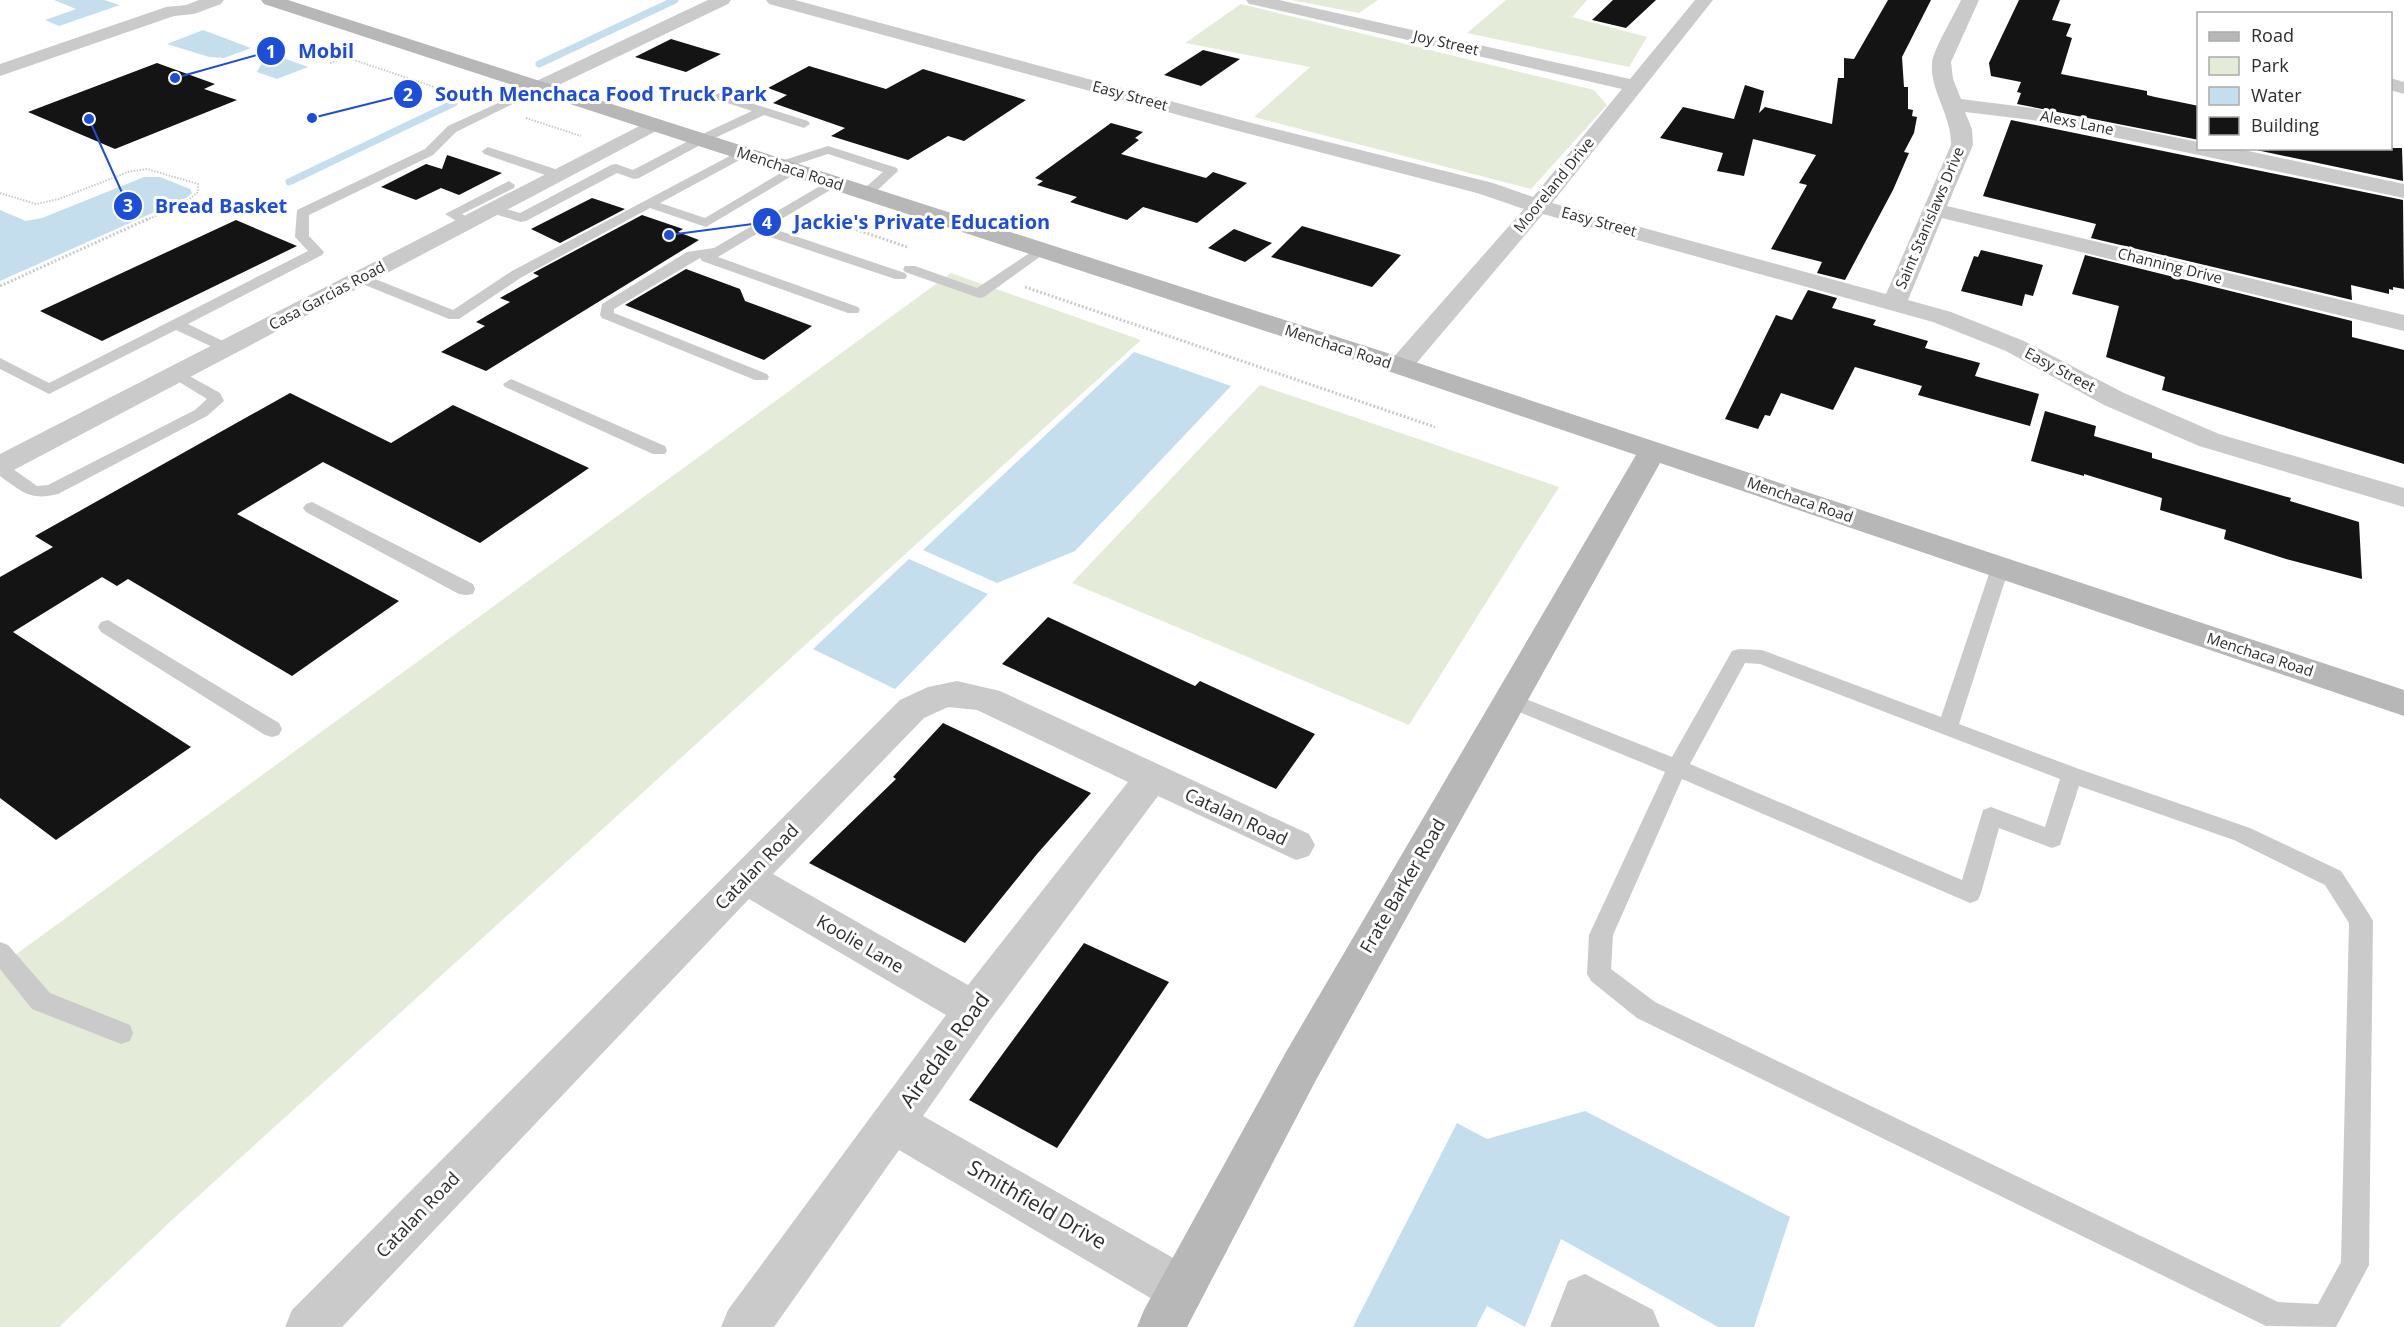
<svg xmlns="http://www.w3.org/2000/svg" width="2404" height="1327" viewBox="0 0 2404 1327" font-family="'Open Sans',sans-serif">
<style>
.green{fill:#e4ecd9}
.water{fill:#c4deee}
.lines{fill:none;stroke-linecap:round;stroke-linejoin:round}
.stream{stroke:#c4deee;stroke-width:7}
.building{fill:#141414}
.path-far1{stroke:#cacaca;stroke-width:2;stroke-dasharray:1.5 1.5;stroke-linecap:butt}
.path{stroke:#cacaca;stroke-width:3;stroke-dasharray:2 2;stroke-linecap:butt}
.lane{fill:#cacaca;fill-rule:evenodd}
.street{fill:#cacaca;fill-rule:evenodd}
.secondary{fill:#b7b7b7;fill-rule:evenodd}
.labels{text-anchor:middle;stroke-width:6;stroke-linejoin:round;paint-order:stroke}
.far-street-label{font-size:15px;fill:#2d2d2d;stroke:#fff}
.street-label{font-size:18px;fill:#2d2d2d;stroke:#fff}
.near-street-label{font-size:21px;fill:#2d2d2d;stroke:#fff}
.leader{fill:none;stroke:#1d4ed8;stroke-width:2}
.callout-dot{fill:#1d4ed8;stroke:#fff;stroke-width:2}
.mark-label{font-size:18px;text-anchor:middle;font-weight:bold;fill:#fff}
.callout-label{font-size:20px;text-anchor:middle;font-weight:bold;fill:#1d4ed8;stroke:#fff;stroke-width:6;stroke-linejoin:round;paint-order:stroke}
</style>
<rect width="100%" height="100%" fill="#fff"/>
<g class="green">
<path d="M1291,0H1378L1359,13Z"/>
<path d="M1506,0H1587L1572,17L1647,37L1629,67L1467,33Z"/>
<path d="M1241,4L1594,90L1607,105L1531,189L1254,117L1310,67L1185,43Z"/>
<path d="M951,273L1141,340L171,1221L59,1327H0V966Z"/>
<path d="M1260,385L1559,487L1409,725L1072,583Z"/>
</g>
<g class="water">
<path d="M54,0H104L120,5L59,26L45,20L76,9Z"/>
<path d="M203,30L251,48L224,58L209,57L167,44Z"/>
<path d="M275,55L308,67L277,79L257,72L264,59Z"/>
<path d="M144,177H160L190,189L192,193L186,198L0,281V210L26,221L42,218Z"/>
<path d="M1134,352L1231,386L1075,551L997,583L923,550Z"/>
<path d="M909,559L988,594L895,689L813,649Z"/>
<path d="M1585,1111L1790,1217L1754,1327H1718L1561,1239L1525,1327L1487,1306L1476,1327H1353L1457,1123L1487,1139Z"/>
</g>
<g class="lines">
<g class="stream">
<path d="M539,64L675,0"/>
<path d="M289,182L454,103"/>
</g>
</g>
<g class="building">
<path d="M1613,0H1656L1626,28L1592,20Z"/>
<path d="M1888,0H1931L1902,57L1904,87H1908V109L1913,110L1912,116L1917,117L1914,133L1904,152L1909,153L1893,190L1845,280L1817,273L1822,262L1771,249L1807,185L1799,183L1816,155L1753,139L1744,176L1717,171L1723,153L1660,138L1683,107L1734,119L1745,85L1764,91L1759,113L1765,107L1832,124L1838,78H1844V58L1854,59Z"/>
<path d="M2019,0H2060L2052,20L2071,24L2066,36L2072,38L2061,74L2147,91V95L2155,97L2199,106V140L2017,104L2021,93L2017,92L2021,82L1991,76L1989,63Z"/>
<path d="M671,39L721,54L686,72L635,57Z"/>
<path d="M1203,50L1240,59L1201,86L1164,75Z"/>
<path d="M157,63L215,84L204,89L237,100L115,149L28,112Z"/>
<path d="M809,66L886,89L923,69L1026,100L964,141L948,136L908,160L831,136L845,128L773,103L787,95L768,88Z"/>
<path d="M2011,120L2403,200L2404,289L2393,287V290L2389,289V294L2351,285L2352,300L2091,238L2096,224L1983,196Z"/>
<path d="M1111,123L1143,132L1135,138L1139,140L1121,154L1206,178L1213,172L1247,183L1197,223L1143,207L1127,220L1070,202L1077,197L1037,185L1043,181L1035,178Z"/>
<path d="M2247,148H2402L2403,181Z"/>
<path d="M447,155L502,173L459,195L441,188L416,200L381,187L426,164L442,169Z"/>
<path d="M592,198L625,209L560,243L531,229Z"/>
<path d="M642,215L683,229L678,232L699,240L486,371L441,352L485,326L476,322L510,302L500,298L539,276L533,273Z"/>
<path d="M236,220L297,246L102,341L40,311Z"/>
<path d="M1302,226L1401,255L1372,287L1271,257Z"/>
<path d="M1234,229L1272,243L1245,262L1208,248Z"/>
<path d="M1981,250L2043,265L2033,296L2025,294L2022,306L1961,291L1974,256L1978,257Z"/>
<path d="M2085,255L2352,321V337L2404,350V464L2162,390L2165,377L2106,357L2119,306L2072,294Z"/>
<path d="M686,269L740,289L745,301L812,326L764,360L625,305Z"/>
<path d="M1808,290L1837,298L1832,308L1876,320L1873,325L1928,341L1925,348L1980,363L1975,376L2039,394L2030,426L1918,395L1922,386L1855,367L1833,410L1781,393L1770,416L1765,415L1758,429L1725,419L1776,315L1792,320Z"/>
<path d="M290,393L391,443L453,405L589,468L480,543L323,462L237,514L399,601L292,676L128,579L117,586L102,577L13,632L191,747L56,840L0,798V577L53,547L35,536Z"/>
<path d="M2045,411L2096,426L2094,436L2152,453V458L2291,498L2290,501L2359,522L2362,579L2286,559L2224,539L2226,530L2160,510L2162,498L2084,474V476L2031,461Z"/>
<path d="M1048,617L1195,686L1200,681L1315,734L1276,789L1002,664Z"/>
<path d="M943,723L1091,793L1037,854L965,943L809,863L896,779L893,777Z"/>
<path d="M1084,943L1169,982L1057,1148L969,1100Z"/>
</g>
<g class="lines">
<g class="path-far1">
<path d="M330,63L345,57L467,98"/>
<path d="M526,118L581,136"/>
<path d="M0,193L36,204L59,199L128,172L147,169L198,184V192L187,201L147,220"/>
<path d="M818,217L826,220"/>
</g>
<g class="path">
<path d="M822,218L907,247"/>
<path d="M0,286L150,218"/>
<path d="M1025,287L1435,427"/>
</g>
<g class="lane">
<path d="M537,85L541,86V90L456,132L433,155L309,215V236L324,252L322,255L188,324L231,345L234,348L231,351H221L176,330L49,394L0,369V358L49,383L308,251L295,237L297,210L425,149L448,126Z"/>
<path d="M719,93L808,121L810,124L804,128L764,115L704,143L639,178L634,179L617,173L526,221L521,222L488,212L486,209L493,205L520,213L611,165L616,164L633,170L696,137L752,111L715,99V95Z"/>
<path d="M828,146L897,168L898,171L870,197L865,198L858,194L883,172L828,154L779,170L773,166L775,163Z"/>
<path d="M488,147L564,172L565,175L559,179L554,178L484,154L482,151Z"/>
<path d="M743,149L747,150L749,153L747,156L660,203L705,218L789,168L794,167L800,171L706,227L650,208L522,277L459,319H449L355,281L353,278L355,275H365L453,310L512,271Z"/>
<path d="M832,179L837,180L838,183L837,186L768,227L905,273L907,276L905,279H895L758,233L718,257L858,307L860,310L858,313H848L702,261L700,258L614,309V313L767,374L769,377L767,380H755L602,318L600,315L602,304L687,252L714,248Z"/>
<path d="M509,181L515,185L514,188L462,214L475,222L473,225H463L445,214Z"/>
<path d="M1040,246L1045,247L1047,250L1045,253L984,297L979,298L905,272L903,269L905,266H915L977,288Z"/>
<path d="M177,369L220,393L224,401L207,416L58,494C30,501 22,492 0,476V463L6,464L37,486L48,485L195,410L207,399L171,377L169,374Z"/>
<path d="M511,379L665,446L667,450L665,454H653L505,387L503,384Z"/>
<path d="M312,502L473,584L475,589L473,594L466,595L459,594L306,512L303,508L306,504Z"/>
<path d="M2000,562L2006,564L2009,568L1959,724L2079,769L2250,828L2341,871L2369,914L2373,921L2369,1265L2336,1327L2266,1326L1637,1018L1591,981L1587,974L1589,935L1665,772L1502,705L1499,700L1502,695L1509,693L1516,695L1672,757L1732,651L1739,649L1762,650L1941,717L1991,568L1994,564ZM1745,663L1760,664L2060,779L2045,827L1991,807L1983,810L1962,880L1690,764ZM1682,779L1970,903L1978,900L1981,893L1999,828L2052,848L2060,845L2079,786L2234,840L2325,885L2349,923L2341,1262L2318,1304L2278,1302L1655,1002L1611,969L1613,935Z"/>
<path d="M108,620L279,723L282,729L279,735L272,737L265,735L101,632L98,627L101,622Z"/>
<path d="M0,942L8,945L50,993L130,1025L133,1033L130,1041L121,1044L32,1009L0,969Z"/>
</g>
<g class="street">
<path d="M199,0H224L221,4L194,14L174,16L0,76V64L166,7L186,5Z"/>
<path d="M708,0H731L728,4L544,92H530L527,88L530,84Z"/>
<path d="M766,0H795L1248,122L1493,183L1533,197L1622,89L1255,5L1249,4L1246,0H1279L1630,79L1695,0H1713L1552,203L1886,294L1951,145C1952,116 1930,91 1932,64C1932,51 1955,14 1961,0H1979L1951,62L1953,79L1961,99L2032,108L2198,142V148H2234L2404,184V198L2032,120L1965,112L1972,129L1973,145L1947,206L2404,315V331L1942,218L1908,300L1951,312L2024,341L2124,393L2219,434L2404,488V507L2199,446L2104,405L2006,351L1933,322L1543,214L1409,372L1400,374L1391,372L1387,366L1391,360L1524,209L1477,193L1234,130L769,4Z"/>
<path d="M2390,78L2404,82V94L2390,90Z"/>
<path d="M653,119L660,121L663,125L660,129L10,472L0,475V454Z"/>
<path d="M957,681L1000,691L1309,834L1315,845L1309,856L1296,860L1158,796L988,1023L923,1116L1198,1272L1205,1289L1198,1306L1181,1313L1164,1306L899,1150L774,1327H721L728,1310L946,1015L749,899L342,1327H285L292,1310L900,700L928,687ZM948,707L977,710L1128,782L968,985L773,874L924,718Z"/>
<path d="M1585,1274L1653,1310L1660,1327H1550L1568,1281Z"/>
</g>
<path class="secondary" d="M261,0H288L1409,360L2404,690V716L1660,463L1316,1080L1187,1327H1137L1144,1310L1286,1052L1636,455L1391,372L264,4Z"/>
</g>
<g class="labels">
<g class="far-street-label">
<text transform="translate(1446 43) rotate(13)" y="5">Joy Street</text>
<text transform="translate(1130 96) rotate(15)" y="5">Easy Street</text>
<text transform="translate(2077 123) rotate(11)" y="5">Alexs Lane</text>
<text transform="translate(790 169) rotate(18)" y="5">Menchaca Road</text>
<text transform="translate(1554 185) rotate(-51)" y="5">Mooreland Drive</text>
<text transform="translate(1930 218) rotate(-67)" y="5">Saint Stanislaws Drive</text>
<text transform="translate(1599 222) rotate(15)" y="5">Easy Street</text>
<text transform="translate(2170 266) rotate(14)" y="5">Channing Drive</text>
<text transform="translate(327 296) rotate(-28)" y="5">Casa Garcias Road</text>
<text transform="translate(1338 347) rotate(18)" y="5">Menchaca Road</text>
<text transform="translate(2060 370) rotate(28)" y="5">Easy Street</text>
<text transform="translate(1800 500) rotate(19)" y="5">Menchaca Road</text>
<text transform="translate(2260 655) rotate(18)" y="5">Menchaca Road</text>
</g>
<g class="street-label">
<text transform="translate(1236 817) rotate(25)" y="6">Catalan Road</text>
<text transform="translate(757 867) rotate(-46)" y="6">Catalan Road</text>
<text transform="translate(1403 886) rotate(-60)" y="6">Frate Barker Road</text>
<text transform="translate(860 944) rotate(30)" y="6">Koolie Lane</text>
<text transform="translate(418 1215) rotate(-46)" y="6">Catalan Road</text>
</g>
<g class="near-street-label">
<text transform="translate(945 1050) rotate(-54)" y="7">Airedale Road</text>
<text transform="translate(1037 1205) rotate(30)" y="7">Smithfield Drive</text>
</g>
</g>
<path class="leader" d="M175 78L271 51M312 118L408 94M89 119L128 206M669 235L767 222"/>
<g class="callout-dot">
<circle cx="175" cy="78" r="6"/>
<circle cx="312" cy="118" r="6"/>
<circle cx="89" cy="119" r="6"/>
<circle cx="669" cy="235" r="6"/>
<circle cx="271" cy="51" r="15"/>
<circle cx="408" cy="94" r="15"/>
<circle cx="128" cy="206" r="15"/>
<circle cx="767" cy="222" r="15"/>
</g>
<g class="mark-label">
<text x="271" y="58">1</text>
<text x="408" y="101">2</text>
<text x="128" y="212">3</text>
<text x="767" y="229">4</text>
</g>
<g class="callout-label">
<text x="326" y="58">Mobil</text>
<text x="601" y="101">South Menchaca Food Truck Park</text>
<text x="221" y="213">Bread Basket</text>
<text x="922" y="229">Jackie's Private Education</text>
</g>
<rect x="2197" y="12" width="195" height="138" fill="#ffffff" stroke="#ababab" stroke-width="1.5"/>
<rect x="2209" y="32" width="30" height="9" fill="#b7b7b7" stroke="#ababab" stroke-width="1.5"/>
<text x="2251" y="42" font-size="18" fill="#2d2d2d">Road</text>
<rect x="2209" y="57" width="30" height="18" fill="#e4ecd9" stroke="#ababab" stroke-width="1.5"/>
<text x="2251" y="72" font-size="18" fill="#2d2d2d">Park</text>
<rect x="2209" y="87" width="30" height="18" fill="#c4deee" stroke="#ababab" stroke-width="1.5"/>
<text x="2251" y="102" font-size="18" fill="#2d2d2d">Water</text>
<rect x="2209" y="117" width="30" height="18" fill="#141414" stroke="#ababab" stroke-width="1.5"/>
<text x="2251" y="132" font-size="18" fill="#2d2d2d">Building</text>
</svg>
